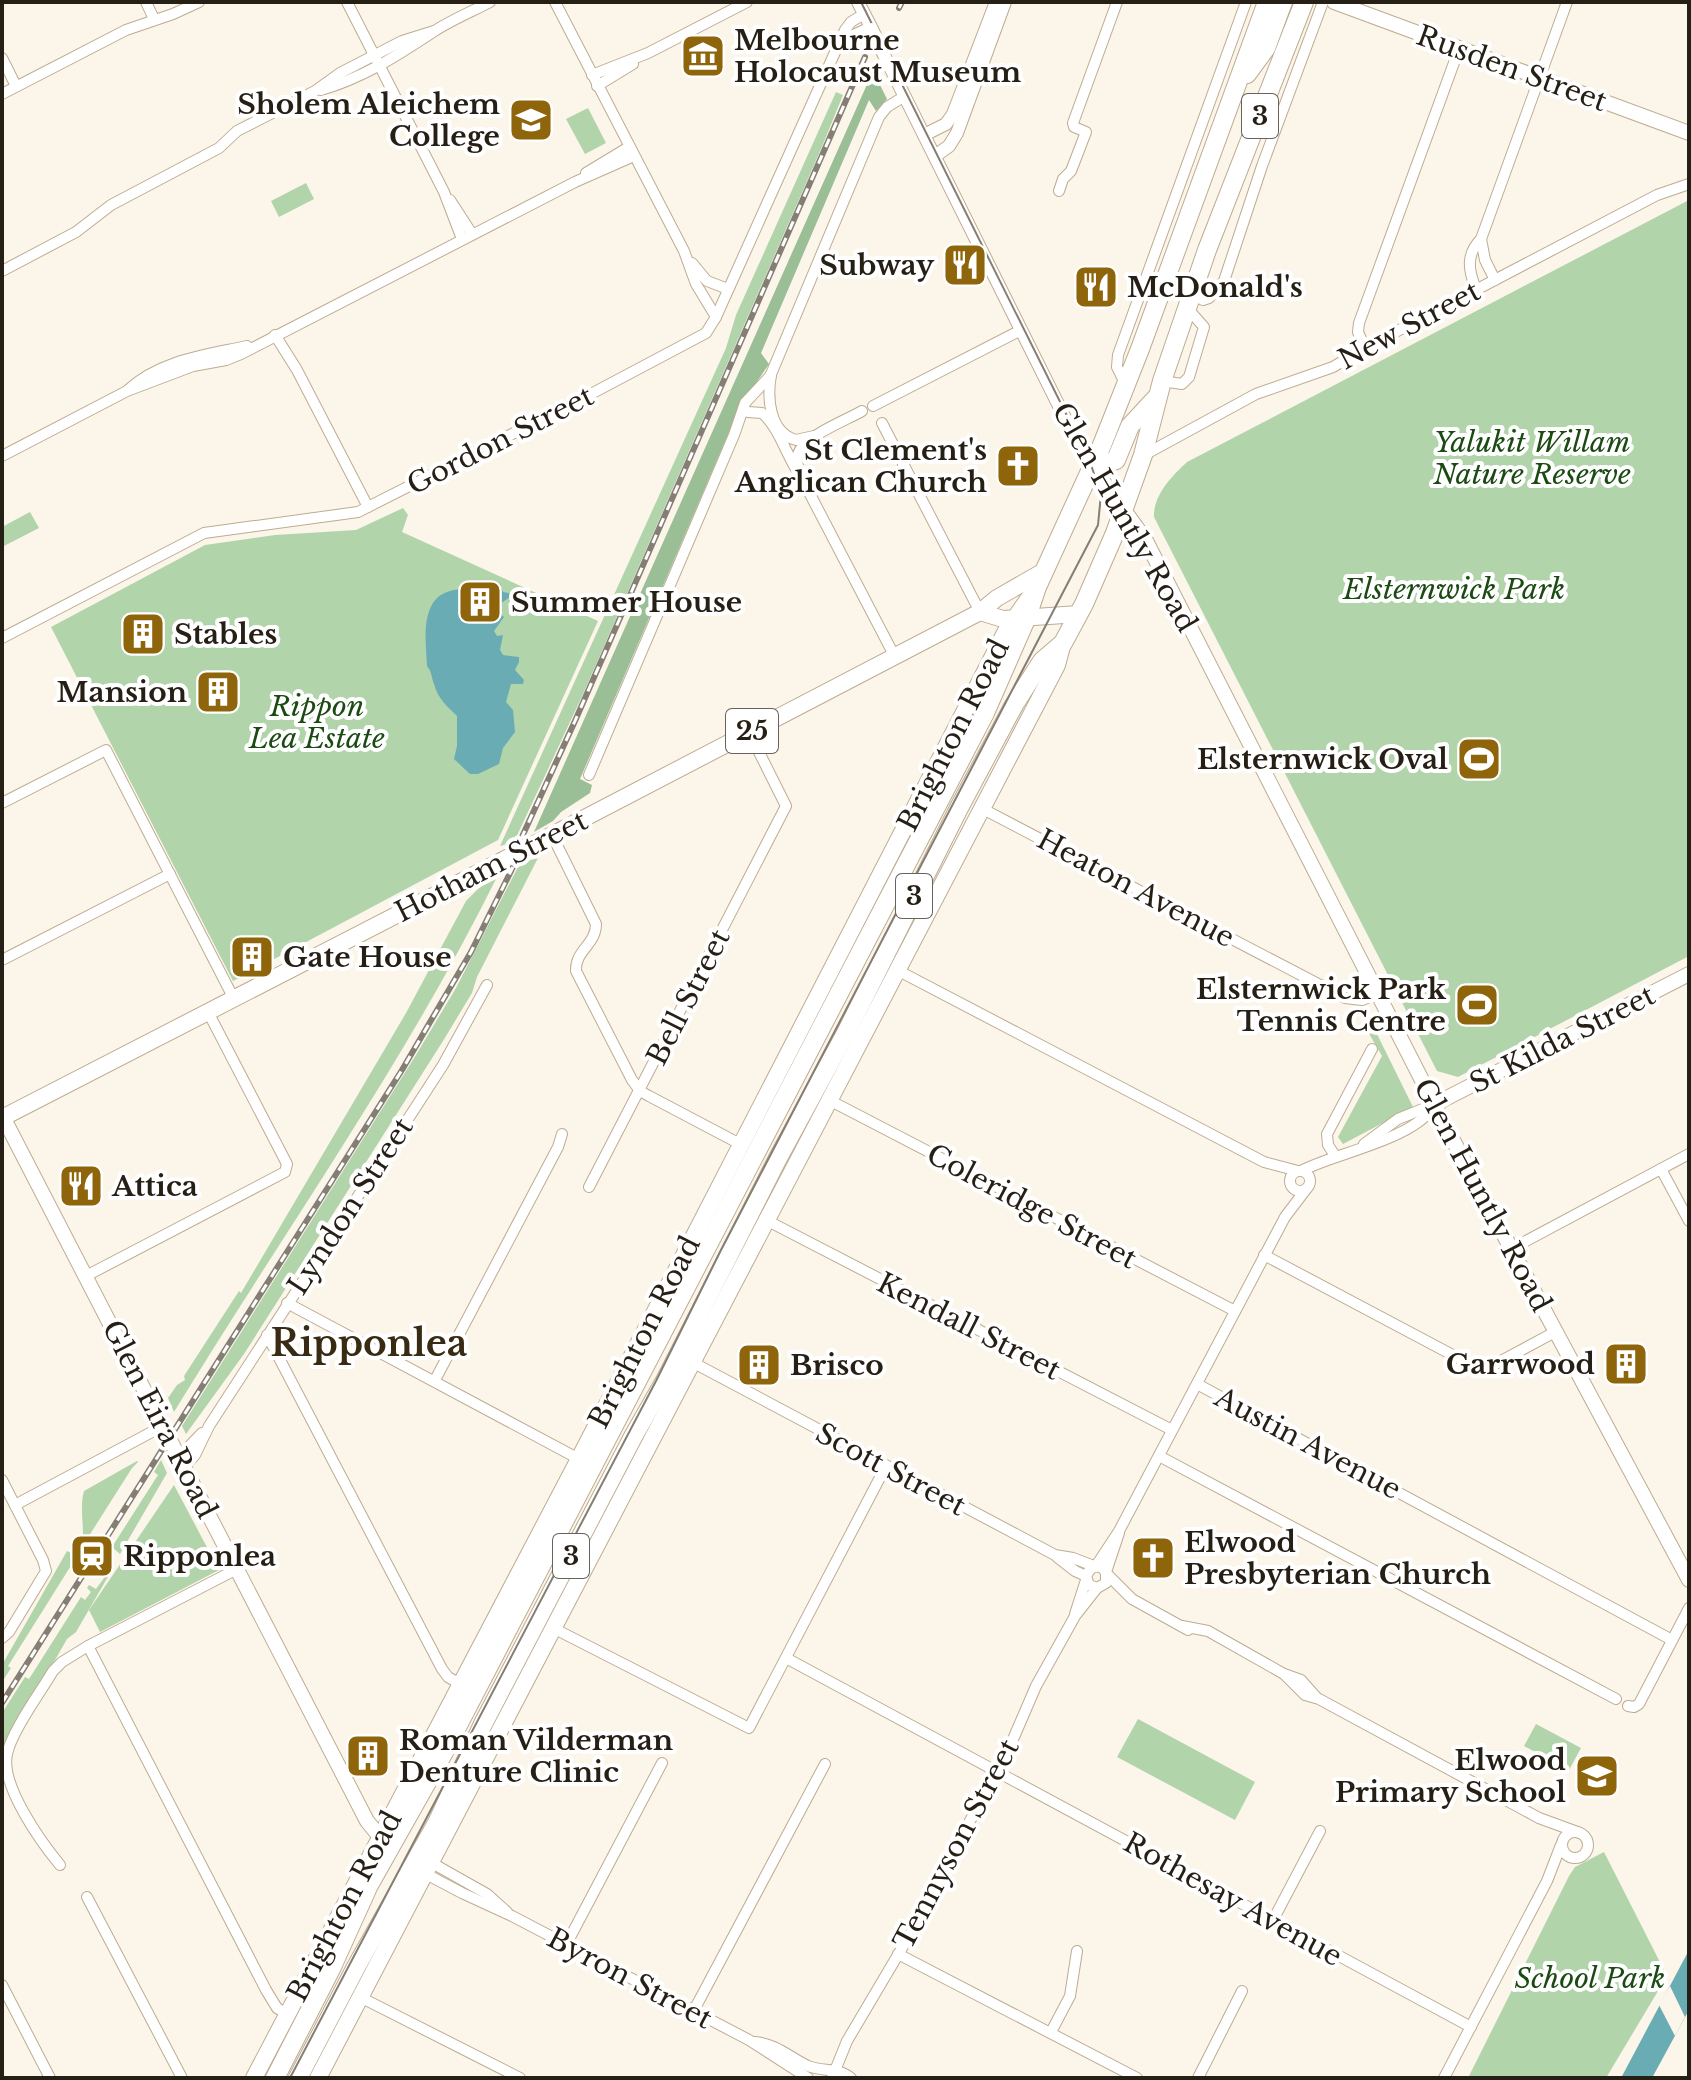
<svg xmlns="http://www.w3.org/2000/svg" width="1691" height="2080" viewBox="0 0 1691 2080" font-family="'Libre Baskerville',serif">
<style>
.green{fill:#b1d4ab}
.forest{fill:#9abe95}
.water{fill:#69acb4}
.pier{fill:#fcf5ea}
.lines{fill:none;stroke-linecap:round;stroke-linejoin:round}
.minor-casing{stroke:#bdac91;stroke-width:12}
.tertiary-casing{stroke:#bdac91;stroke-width:14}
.secondary-casing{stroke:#bdac91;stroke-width:16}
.primary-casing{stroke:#bdac91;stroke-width:18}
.trunk-casing{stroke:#bdac91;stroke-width:20}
.minor{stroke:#fff;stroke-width:10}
.tertiary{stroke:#fff;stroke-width:12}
.secondary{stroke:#fff;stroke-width:14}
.primary{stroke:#fff;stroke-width:16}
.trunk{stroke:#fff;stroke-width:18}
.tram{stroke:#857e74;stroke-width:2}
.rail-casing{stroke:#857e74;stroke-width:6}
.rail{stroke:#fff;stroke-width:3;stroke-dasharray:9;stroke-linecap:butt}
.tertiary-bridge-casing{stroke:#bdac91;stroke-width:14;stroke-linecap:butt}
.primary-bridge-casing{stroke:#bdac91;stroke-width:18;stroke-linecap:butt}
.tertiary-bridge{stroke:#fff;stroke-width:12}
.primary-bridge{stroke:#fff;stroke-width:16}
.labels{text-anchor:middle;stroke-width:8;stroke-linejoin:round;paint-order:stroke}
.shield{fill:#fff;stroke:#67625b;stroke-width:2}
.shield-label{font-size:26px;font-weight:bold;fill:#261f15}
.poi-label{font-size:28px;font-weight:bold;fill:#261f15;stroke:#fff;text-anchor:start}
.street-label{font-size:28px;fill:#261f15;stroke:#fff}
.park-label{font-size:28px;font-style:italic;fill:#1b4a13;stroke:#fff}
.district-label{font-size:36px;font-weight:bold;fill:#392b13;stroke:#fff}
</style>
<rect width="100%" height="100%" fill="#fcf5ea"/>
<g class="green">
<path d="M836,92L843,95L821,149L584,692L514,842L500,846L726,348L736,315Z"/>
<path d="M588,108L606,143L585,154L566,119Z"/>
<path d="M306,183L314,199L279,217L271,201Z"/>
<path d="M1689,200V956L1458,1077L1437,1071L1154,517C1153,495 1172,476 1187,462Z"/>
<path d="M403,508L408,515L402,532L598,621L498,840L233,981L51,627L205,545L275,535L356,530Z"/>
<path d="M30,512L39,528L4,546L2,527Z"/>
<path d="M538,858L477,977L472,993L443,1041L244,1354L186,1434L182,1426L416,1055L456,988L520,863Z"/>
<path d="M498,875C405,1063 283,1233 174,1412L168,1398L177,1385L185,1380L184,1376L239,1291L241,1293L406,1013L466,901L484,883Z"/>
<path d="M1372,1024L1413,1107L1343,1144L1338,1137L1382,1056L1368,1032Z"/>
<path d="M161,1460L167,1473L120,1554L112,1547L158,1475L154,1472Z"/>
<path d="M137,1461L138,1462L132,1468L87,1539L83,1534C83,1520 80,1505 84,1491Z"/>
<path d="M174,1485L219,1570L100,1632L89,1610Z"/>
<path d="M67,1551L77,1556L8,1666L11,1668L2,1682V1665Z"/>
<path d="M107,1574L109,1575L76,1632L67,1639L2,1753V1713L25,1677L29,1679L81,1597L85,1600L91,1592L87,1588L89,1585L96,1589Z"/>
<path d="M1138,1719L1255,1782L1235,1820L1117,1757Z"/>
<path d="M1536,1724L1581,1748L1569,1770L1524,1746Z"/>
<path d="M1604,1852L1667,1976L1606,2078H1468L1569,1876L1575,1867Z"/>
</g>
<path class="forest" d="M873,71L887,99L876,111L869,100L761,353L769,364L743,402L732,425L580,779L592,785L590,793L561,812L553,821L534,832Z"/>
<g class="water">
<path d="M492,581L500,584L503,592L515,594L501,603L500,614L504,617L494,631L497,636L503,635L500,650L503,655L519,657V662L515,670L524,680L523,684H511L506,702L513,710L515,732L503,748L499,764L478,774H470L454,759L457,746V716C447,706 438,699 434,684C431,676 432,672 427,666C426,642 419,599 450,591C461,588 477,590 488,590Z"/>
<path d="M1689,1950V2010L1652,2078H1621Z"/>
</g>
<path class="pier" d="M1670,1986L1685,2017L1675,2036L1659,2005Z"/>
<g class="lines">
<g class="minor-casing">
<g id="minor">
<path d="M146,2L154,19"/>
<path d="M347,2L444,192L462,239"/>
<path d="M555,2L684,251L696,284L716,317"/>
<path d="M841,47L853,35L871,27"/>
<path d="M2,58L16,86"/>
<path d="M592,75L648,53L747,2"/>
<path d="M597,86L633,64"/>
<path d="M321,90C365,77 396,56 433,32C451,20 471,12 490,2"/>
<path d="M2,94L126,30L173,14L199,2"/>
<path d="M586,173L629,147"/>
<path d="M1059,191L1063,179L1071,171L1086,132L1074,127L1073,123L1117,2"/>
<path d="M450,200L472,234"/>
<path d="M692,263L707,281L728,289"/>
<path d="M2,271L76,232L111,205L219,148L237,131L315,91L340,73L402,41L434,31"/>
<path d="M1495,280L1485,260L1481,239L1567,2"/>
<path d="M1476,289C1468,270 1466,254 1481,239"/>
<path d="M1193,295L1203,300L1209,298L1224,281L1262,166L1323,2"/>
<path d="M275,335L297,370L368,507"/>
<path d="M1365,348L1358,332L1359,323L1459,49"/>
<path d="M771,375C767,397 769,433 796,440L814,436"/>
<path d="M769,379L879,117L887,107L905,96"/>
<path d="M1162,381L1182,384L1189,377L1204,327L1188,309"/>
<path d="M1125,383L1117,367L1118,355L1246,2"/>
<path d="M128,390C160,360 206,355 247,346"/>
<path d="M873,406L1021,330"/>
<path d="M748,412L762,413C780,428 786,456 800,475L895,657"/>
<path d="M882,423L980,612"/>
<path d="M1144,455L1256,394L1333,367L1365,348L1657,195L1689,184"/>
<path d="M2,456L127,391L193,366L226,360L241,354L575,182L634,156"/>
<path d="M800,473C798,467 796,459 798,454C804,436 847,420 862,411"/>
<path d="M2,638L204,533L358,512L589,395L706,333L716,317L845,30L851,22L864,14"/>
<path d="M589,775L734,435L745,403L771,375"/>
<path d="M2,803L106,750L234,999"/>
<path d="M981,808L1345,998L1362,1000L1377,994"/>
<path d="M552,835L596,924C596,945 575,950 576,971L632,1080L640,1091L649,1096L742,1145"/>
<path d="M2,960L170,874"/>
<path d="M897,970L1264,1162L1298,1171"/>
<path d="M829,1100L1235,1311"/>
<path d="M1364,1144L1398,1119L1435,1104"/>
<path d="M1336,1157L1328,1145L1327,1134L1372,1049"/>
<path d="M1661,1169L1689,1221"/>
<path d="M1301,1171C1335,1153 1417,1139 1435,1104"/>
<circle cx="1300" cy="1181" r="10"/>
<path d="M589,1187L786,806L749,732"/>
<path d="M766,1220L1172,1430"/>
<path d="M1511,1249L1689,1154"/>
<path d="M1264,1255L1479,1369L1488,1368L1555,1332"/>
<path d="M86,1276L285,1172L287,1164L208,1012"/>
<path d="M287,1303L579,1459"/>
<path d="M267,1335L442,1669L448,1677L460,1684"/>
<path d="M692,1362L1055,1555L1073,1558L1094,1566"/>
<path d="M435,1380L558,1147L562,1134"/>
<path d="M1197,1384L1672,1640"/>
<path d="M1159,1456L1616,1699"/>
<path d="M179,1457L202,1433"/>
<path d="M184,1467L195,1455L209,1426L443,1065L487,985"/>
<path d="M2,1480L43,1560L46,1571L9,1632L2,1638"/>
<path d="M15,1505L163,1426"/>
<path d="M1057,1557L1075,1571L1086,1576"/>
<path d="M1096,1566L1119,1531L1285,1217L1307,1188"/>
<path d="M1106,1572L1100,1566L1091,1568L1086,1576L1089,1585L1097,1588L1106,1583V1572L1119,1533"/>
<path d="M1108,1575L1132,1599L1188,1630"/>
<path d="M1075,1614L1086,1580"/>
<path d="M1182,1626L1208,1631L1284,1674L1301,1680L1317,1698"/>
<path d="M553,1628L749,1728L886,1466"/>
<path d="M88,1646L266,1990L277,2008L287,2014"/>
<path d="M786,1658L1471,2027"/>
<path d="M1284,1674L1305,1695L1319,1699L1539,1818L1580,1833"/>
<path d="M1628,1706L1634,1707L1639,1704L1689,1608"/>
<circle cx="1575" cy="1845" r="13"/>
<path d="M432,1863L487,1894L507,1912"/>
<path d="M60,1865C41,1842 0,1785 7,1754C12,1731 40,1693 53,1671L62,1662L88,1646L237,1569"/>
<path d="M426,1874L462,1893L512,1916L749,2040L808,2078"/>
<path d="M87,1897L182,2078"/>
<path d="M1272,1922L1320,1831"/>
<path d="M566,1945L662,1763"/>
<path d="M898,1954L1137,2078"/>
<path d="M2,1985L50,2078"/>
<path d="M360,1997L520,2078"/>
<path d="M693,2012L825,1764"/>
<path d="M1051,2032L1070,1996L1077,1951"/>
<path d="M755,2042C777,2044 789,2057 808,2066C823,2072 838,2067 851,2078"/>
<path d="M832,2078L847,2041L915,1926L1014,1737L1036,1686L1075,1616L1097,1588"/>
<path d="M1198,2078L1242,1991"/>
<path d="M1444,2078L1547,1881L1561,1845"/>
</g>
</g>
<g class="tertiary-casing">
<g id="tertiary">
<path d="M858,2L872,29"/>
<path d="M884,55L1072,432L1092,466"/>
<path d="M924,135L946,124L953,114L996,2"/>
<path d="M935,156L949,146L957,133L1005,2"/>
</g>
</g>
<g class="secondary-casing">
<g id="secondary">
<path d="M1334,2L1689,133"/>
<path d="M1092,466L1145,539L1447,1129L1689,1580"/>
<path d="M1435,1104L1689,974"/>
<path d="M2,1115L367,1821L380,1837"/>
</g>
</g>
<g class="primary-casing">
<g id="primary">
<path d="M980,612L1003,619L1079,614"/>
<path d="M529,847L980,612L997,598L1044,571"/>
<path d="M2,1118L507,858"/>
<path d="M254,2078L579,1459L1006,631L1033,592"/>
<path d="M318,2078L1044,690L1057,665L1063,643"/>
</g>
</g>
<g class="trunk-casing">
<g id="trunk">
<path d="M1247,74L1266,48L1283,2"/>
<path d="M1093,468L1116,460L1130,426L1156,398"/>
<path d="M275,2078L331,1969L369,1885L444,1752L985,713L1027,617L1037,587L1102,445L1140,349L1267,2"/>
<path d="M298,2078L356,1967L437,1823L483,1724L634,1435L666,1379L778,1158L846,1033L960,806L1014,705L1042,661L1063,643L1084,604L1115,533L1143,455L1162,381L1207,250L1304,2"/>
</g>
</g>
<use href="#minor" class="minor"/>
<use href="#tertiary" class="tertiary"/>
<use href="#secondary" class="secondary"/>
<use href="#primary" class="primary"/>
<use href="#trunk" class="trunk"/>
<path class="tram" d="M290,2078L656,1381L720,1252L1098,525L1101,494L1090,462L861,2"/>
<g class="rail-casing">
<g id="rail">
<path d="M899,8L902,2"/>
<path d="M521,839L575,721L865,57"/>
<path d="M2,1703L402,1070L471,952L513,867"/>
</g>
</g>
<use href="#rail" class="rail"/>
<g class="tertiary-bridge-casing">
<path id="tertiary-bridge" d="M872,29L884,55"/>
</g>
<g class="primary-bridge-casing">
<path id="primary-bridge" d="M507,858L529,847"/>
</g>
<use href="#tertiary-bridge" class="tertiary-bridge"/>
<use href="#primary-bridge" class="primary-bridge"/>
</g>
<defs>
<g id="museum-square" transform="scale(2.3)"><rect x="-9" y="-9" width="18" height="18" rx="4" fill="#8f650c" stroke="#fff"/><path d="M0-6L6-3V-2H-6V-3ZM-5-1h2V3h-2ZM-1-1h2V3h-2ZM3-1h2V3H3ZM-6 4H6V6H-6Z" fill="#fff"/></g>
<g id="school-square" transform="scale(2.3)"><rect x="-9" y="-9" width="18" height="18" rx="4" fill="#8f650c" stroke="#fff"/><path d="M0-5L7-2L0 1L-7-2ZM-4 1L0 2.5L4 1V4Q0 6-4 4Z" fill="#fff"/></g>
<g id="restaurant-square" transform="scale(2.3)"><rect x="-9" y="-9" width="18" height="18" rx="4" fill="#8f650c" stroke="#fff"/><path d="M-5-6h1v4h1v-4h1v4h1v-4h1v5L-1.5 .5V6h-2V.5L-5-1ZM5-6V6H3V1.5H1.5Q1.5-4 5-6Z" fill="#fff"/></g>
<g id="church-square" transform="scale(2.3)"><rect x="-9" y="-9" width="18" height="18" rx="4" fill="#8f650c" stroke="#fff"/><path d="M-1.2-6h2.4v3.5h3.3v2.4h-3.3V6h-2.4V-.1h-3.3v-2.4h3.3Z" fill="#fff"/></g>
<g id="building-square" transform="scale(2.3)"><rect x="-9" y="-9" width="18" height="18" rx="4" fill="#8f650c" stroke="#fff"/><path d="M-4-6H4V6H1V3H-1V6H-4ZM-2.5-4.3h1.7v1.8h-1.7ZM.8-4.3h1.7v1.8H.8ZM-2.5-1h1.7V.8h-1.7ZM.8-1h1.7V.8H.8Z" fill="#fff"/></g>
<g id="stadium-square" transform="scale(2.3)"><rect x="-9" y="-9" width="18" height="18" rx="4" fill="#8f650c" stroke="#fff"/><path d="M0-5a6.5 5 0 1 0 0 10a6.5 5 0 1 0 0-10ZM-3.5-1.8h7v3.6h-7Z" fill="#fff"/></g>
<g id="station-square" transform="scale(2.3)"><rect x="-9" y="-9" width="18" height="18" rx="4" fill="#8f650c" stroke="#fff"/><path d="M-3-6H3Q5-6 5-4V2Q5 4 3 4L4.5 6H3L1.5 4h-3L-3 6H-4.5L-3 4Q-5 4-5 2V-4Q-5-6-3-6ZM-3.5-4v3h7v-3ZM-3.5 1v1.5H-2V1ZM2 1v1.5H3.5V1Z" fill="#fff"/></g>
</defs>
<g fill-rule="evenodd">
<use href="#museum-square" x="703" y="56"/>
<use href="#school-square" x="531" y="120"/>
<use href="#restaurant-square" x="965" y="265"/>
<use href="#restaurant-square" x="1096" y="287"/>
<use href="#church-square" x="1018" y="466"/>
<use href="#building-square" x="480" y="602"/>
<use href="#building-square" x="143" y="634"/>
<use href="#building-square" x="218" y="692"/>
<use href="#stadium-square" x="1479" y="759"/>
<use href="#building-square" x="252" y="957"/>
<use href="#stadium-square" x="1477" y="1005"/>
<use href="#restaurant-square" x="81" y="1186"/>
<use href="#building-square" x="1626" y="1364"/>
<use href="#building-square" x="759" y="1365"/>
<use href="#station-square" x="92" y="1556"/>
<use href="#church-square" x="1153" y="1558"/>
<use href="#building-square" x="368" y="1756"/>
<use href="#school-square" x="1597" y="1776"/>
</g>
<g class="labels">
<g class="shield">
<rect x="1242" y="94" width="36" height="44" rx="6"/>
<rect x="726" y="709" width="52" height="44" rx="6"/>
<rect x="896" y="874" width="36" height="44" rx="6"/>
<rect x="553" y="1534" width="36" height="44" rx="6"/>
</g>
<g class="shield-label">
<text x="1260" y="125">3</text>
<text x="752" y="740">25</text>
<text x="914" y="905">3</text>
<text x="571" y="1565">3</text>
</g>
<g class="poi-label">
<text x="734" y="50">Melbourne<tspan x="734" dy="32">Holocaust Museum</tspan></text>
<text x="500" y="114" text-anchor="end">Sholem Aleichem<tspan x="500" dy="32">College</tspan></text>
<text x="934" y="275" text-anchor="end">Subway</text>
<text x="1127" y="297">McDonald's</text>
<text x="987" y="460" text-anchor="end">St Clement's<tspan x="987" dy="32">Anglican Church</tspan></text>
<text x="511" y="612">Summer House</text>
<text x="174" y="644">Stables</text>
<text x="187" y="702" text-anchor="end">Mansion</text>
<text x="1448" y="769" text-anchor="end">Elsternwick Oval</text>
<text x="283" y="967">Gate House</text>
<text x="1446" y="999" text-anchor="end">Elsternwick Park<tspan x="1446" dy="32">Tennis Centre</tspan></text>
<text x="112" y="1196">Attica</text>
<text x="1595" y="1374" text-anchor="end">Garrwood</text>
<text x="790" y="1375">Brisco</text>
<text x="1184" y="1552">Elwood<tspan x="1184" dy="32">Presbyterian Church</tspan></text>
<text x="123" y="1566">Ripponlea</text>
<text x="399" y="1750">Roman Vilderman<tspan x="399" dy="32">Denture Clinic</tspan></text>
<text x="1566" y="1770" text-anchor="end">Elwood<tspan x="1566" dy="32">Primary School</tspan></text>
</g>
<g class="street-label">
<text transform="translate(1512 68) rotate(20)" y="10">Rusden Street</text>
<text transform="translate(1409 325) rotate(-28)" y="10">New Street</text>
<text transform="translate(500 440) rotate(-27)" y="10">Gordon Street</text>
<text transform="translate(1125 517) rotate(60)" y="10">Glen Huntly Road</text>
<text transform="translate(953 735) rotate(-63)" y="10">Brighton Road</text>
<text transform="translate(491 866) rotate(-27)" y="10">Hotham Street</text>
<text transform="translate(1136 888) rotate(28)" y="10">Heaton Avenue</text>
<text transform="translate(688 997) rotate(-63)" y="10">Bell Street</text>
<text transform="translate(1562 1039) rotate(-27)" y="10">St Kilda Street</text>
<text transform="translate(1483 1195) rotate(62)" y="10">Glen Huntly Road</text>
<text transform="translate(350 1206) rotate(-57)" y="10">Lyndon Street</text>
<text transform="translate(1032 1206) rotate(28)" y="10">Coleridge Street</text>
<text transform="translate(969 1326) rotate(27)" y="10">Kendall Street</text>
<text transform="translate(644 1332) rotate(-63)" y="10">Brighton Road</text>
<text transform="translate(160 1419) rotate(63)" y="10">Glen Eira Road</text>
<text transform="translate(1308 1443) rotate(28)" y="10">Austin Avenue</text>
<text transform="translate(891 1469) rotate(28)" y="10">Scott Street</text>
<text transform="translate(956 1844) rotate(-62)" y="10">Tennyson Street</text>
<text transform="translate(1233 1899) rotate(29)" y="10">Rothesay Avenue</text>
<text transform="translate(344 1906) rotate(-62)" y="10">Brighton Road</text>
<text transform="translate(630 1978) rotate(28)" y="10">Byron Street</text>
</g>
<g class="park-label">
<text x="1532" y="452">Yalukit Willam<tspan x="1532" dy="32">Nature Reserve</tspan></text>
<text x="1454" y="599">Elsternwick Park</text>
<text x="317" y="716">Rippon<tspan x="317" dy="32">Lea Estate</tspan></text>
<text x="1590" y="1988">School Park</text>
</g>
<g class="district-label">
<text x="369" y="1356">Ripponlea</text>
</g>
</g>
<rect width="1691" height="2080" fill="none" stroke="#261f15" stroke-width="8"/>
</svg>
